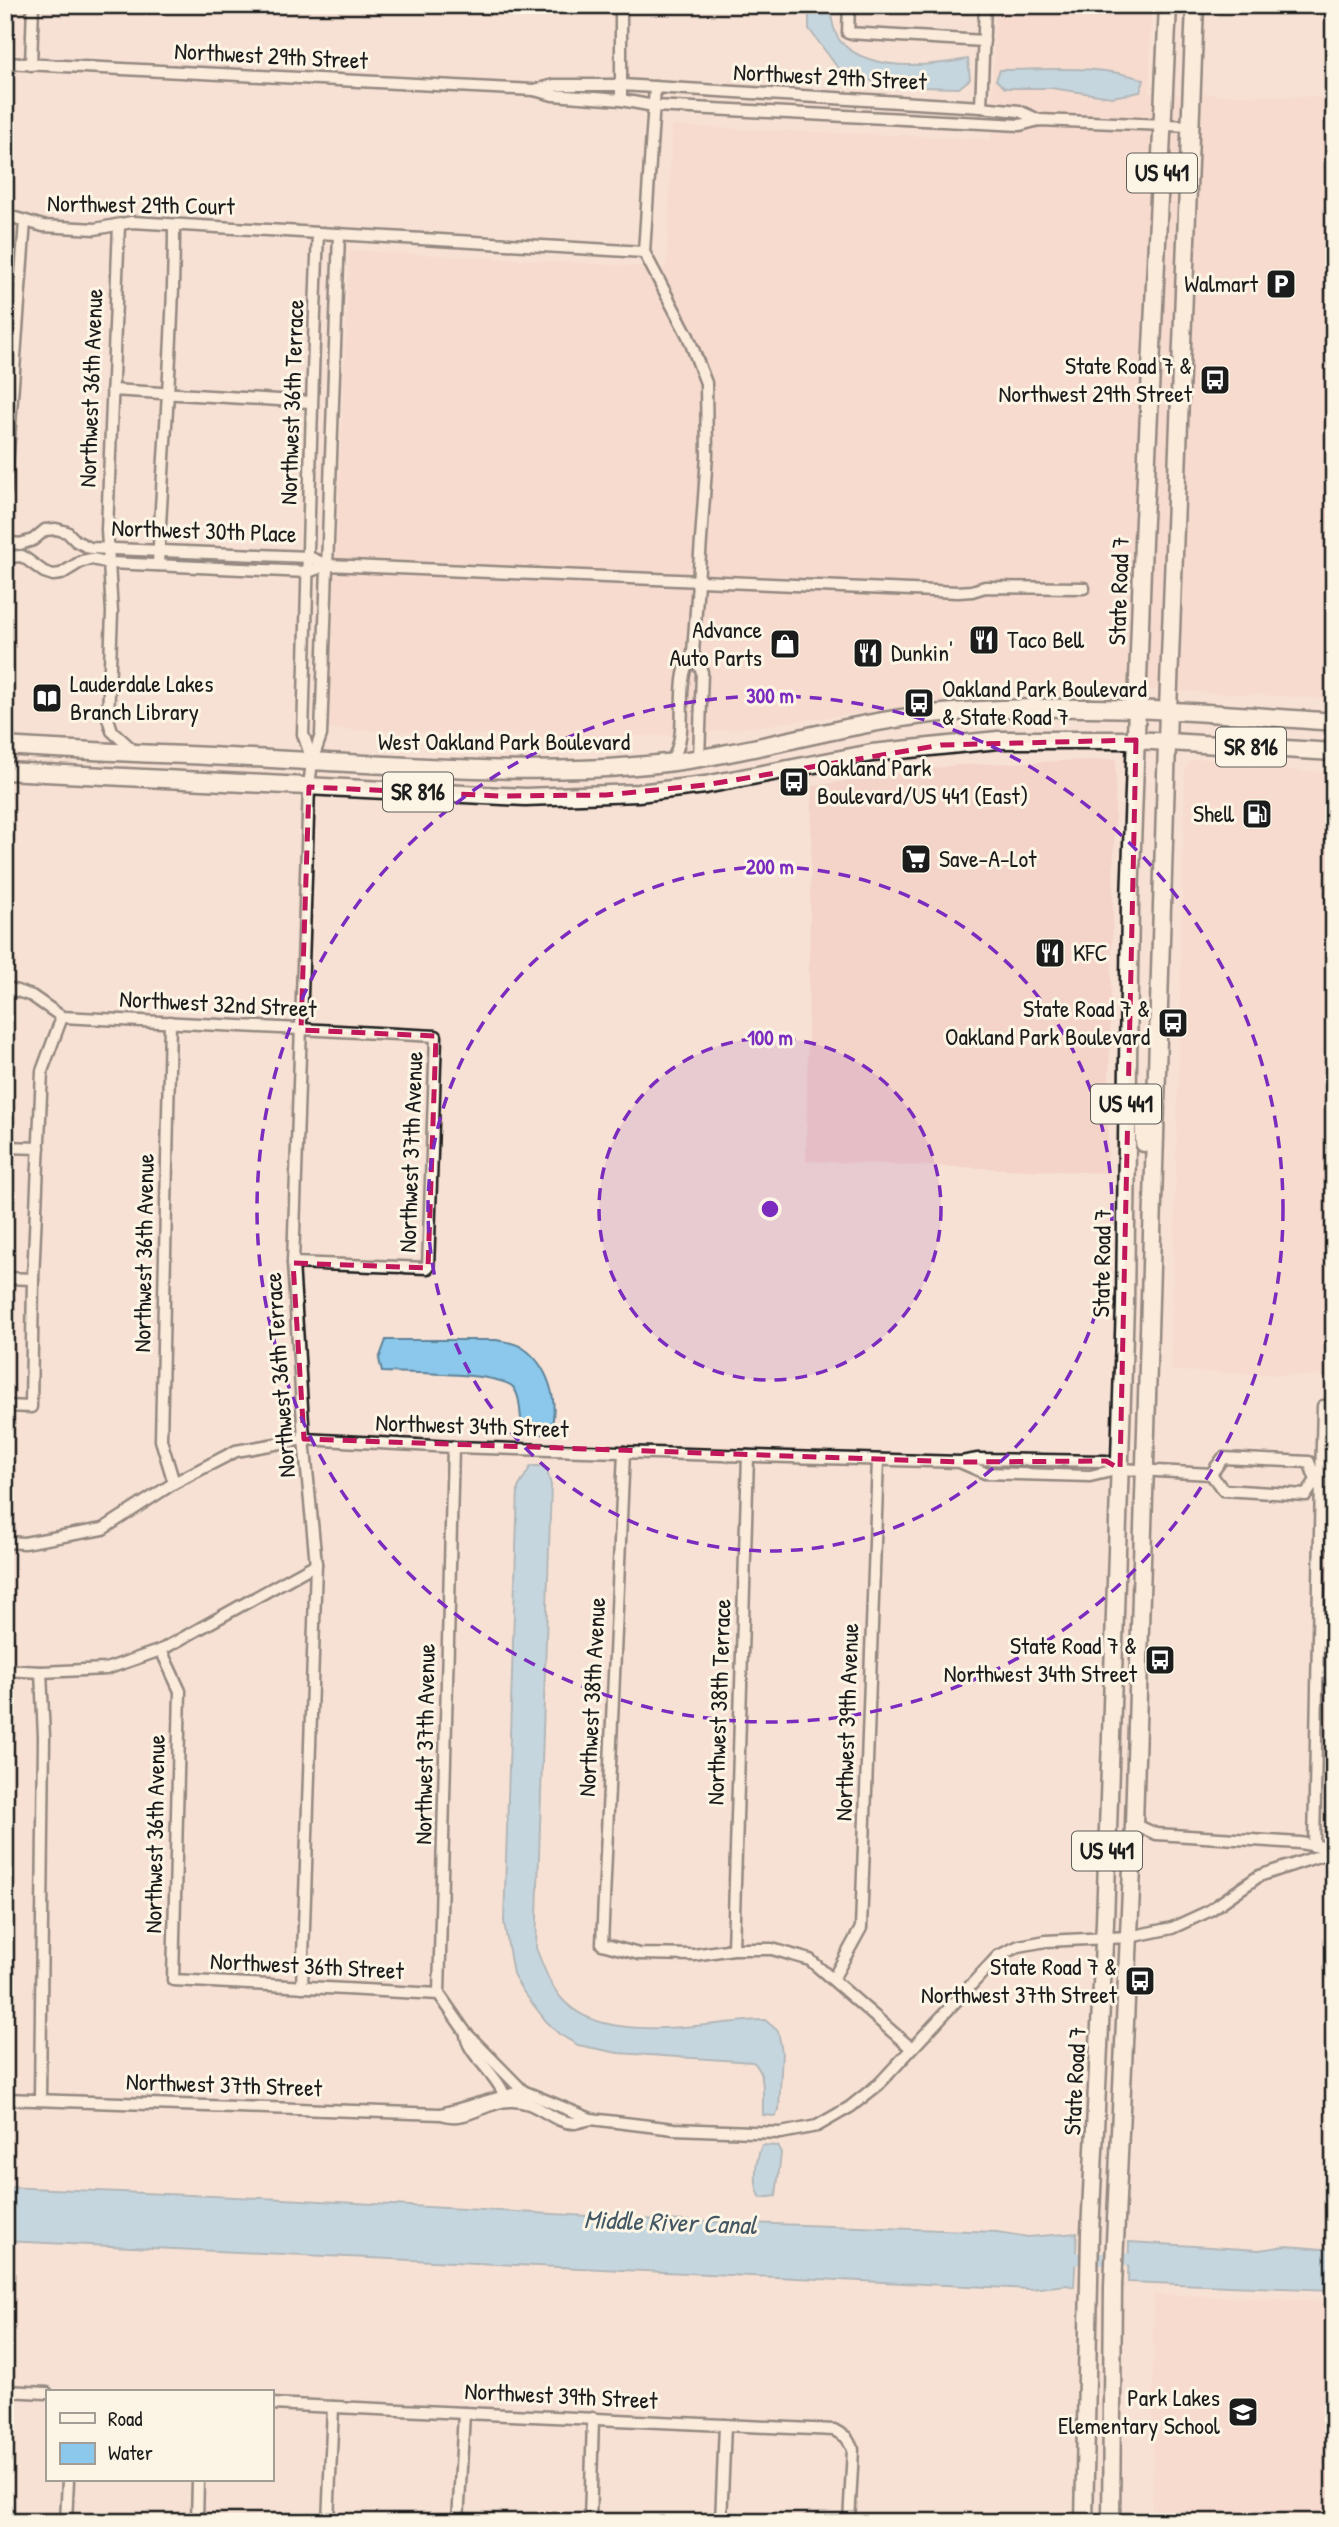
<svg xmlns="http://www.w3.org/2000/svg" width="1339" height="2527" viewBox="0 0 1339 2527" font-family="'Patrick Hand',sans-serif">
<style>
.built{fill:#f4d3c8}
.water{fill:#8bc8eb;stroke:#5f8398;stroke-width:2}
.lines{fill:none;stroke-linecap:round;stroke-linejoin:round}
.canal{stroke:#8bc8eb;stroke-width:12}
.street-casing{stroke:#1c1c1c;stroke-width:15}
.primary-casing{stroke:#1c1c1c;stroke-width:21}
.street{stroke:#fcf5e5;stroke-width:10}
.primary{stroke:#fcf5e5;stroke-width:16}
.marked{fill:none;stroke:#c2185b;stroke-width:5;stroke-dasharray:14 9;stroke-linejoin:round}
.ring{fill:none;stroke:#7b2cbf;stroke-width:3.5;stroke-dasharray:12 9}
.labels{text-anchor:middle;stroke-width:6;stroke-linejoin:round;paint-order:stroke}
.shield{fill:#fcf5e5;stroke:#5f5d58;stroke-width:2}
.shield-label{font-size:23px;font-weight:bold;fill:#1c1c1c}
.street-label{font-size:24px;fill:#1c1c1c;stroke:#fcf5e5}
.poi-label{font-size:24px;fill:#1c1c1c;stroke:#fcf5e5;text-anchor:end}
.water-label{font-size:26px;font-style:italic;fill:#435864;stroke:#fcf5e5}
.centre{fill:#7b2cbf;stroke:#fcf5e5;stroke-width:3.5}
.ring-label{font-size:21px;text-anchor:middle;font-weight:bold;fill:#7b2cbf;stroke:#fcf5e5;stroke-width:6;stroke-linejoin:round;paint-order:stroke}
</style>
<rect width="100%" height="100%" fill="#f7e1d4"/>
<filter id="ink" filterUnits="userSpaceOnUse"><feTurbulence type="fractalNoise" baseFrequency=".0143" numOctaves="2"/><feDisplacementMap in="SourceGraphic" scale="14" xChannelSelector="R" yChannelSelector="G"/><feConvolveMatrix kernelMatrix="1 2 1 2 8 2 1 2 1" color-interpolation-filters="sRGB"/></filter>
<g filter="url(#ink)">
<g class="built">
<path d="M995,5H1151L1150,93L1334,97V699L1069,686L690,735L565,738L329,729L349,250L666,268L672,126L991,139Z"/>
<path d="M1199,758L1252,767L1334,773V1377L1171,1371L1185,769L1190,761Z"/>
<path d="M1116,759L1107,1173L806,1161L812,786L957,765Z"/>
<path d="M1153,2294L1334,2301V2522H1152Z"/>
</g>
<g class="water">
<path d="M809,5H830C831,17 833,33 841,42C870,73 931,66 968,59L970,79L959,88L920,87L874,82L838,68L809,29Z"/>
<path d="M1000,70C1047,70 1100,64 1144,80L1140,92L1112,97L1051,88H1005L996,80Z"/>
<path d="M386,1340H496C505,1342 515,1342 523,1348C548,1365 559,1400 551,1429L544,1434H529L523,1430C519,1417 522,1398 513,1387C498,1372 406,1373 382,1372L379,1359Z"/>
<path d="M531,1466H542L547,1471L551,1485L536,1948C544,1968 551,1990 567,2004C612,2046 710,2021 765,2020L778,2031L782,2052L779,2110L775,2116L763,2115C762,2098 767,2073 753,2062L618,2053L578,2045L559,2034L546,2021L522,1990L513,1974L504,1922L518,1488Z"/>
<path d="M762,2145L778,2146L781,2153L776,2196L761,2198C752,2185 756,2159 762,2145Z"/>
<path d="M5,2187L284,2199L659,2220L997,2232L1028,2237L1077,2233L1074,2287L1067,2285L1030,2289L5,2241Z"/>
<path d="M1129,2242L1259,2250L1287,2246L1334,2250V2290L1128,2282Z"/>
</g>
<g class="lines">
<path class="canal" d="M1062,2258L1145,2260"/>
<g class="street-casing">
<g id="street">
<path d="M621,5V100"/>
<path d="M849,5L848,33L984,41"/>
<path d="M5,63L534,90L553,95L621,100L654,106L1020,125L1039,120L1191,126"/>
<path d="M31,65L33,5"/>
<path d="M655,87L644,252L688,336L706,383L707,455L693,653C690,660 685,667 684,674C678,704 688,735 671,762"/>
<path d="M534,90L554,85H621L981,107L1019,111L1039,120"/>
<path d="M981,107L985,5"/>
<path d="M5,215L43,226L95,229L132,222L644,252"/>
<path d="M119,225L107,530L112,612L108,718L112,731L134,751"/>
<path d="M112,390L311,402"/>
<path d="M5,493L25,221"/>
<path d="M5,542L20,544L33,540L45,530L56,529L67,532L76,541L90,548L309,557L327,565L958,592L972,591L985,587L1084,588"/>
<path d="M5,557L22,556L44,572L53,575L61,574L82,561L92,559L110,563L308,572L327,565"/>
<path d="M158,565C163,452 174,338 174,225"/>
<path d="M693,653L702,672L699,758"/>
<path d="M312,760L303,734C308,567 311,400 318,233"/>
<path d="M5,987L32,996L62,1017L436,1036L428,1268L293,1263"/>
<path d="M170,1022L161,1440L174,1483"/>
<path d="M5,1147L39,1148"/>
<path d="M5,1278L33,1279"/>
<path d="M5,1406L31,1407L33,1279L42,1071L62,1017"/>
<path d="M453,1447L439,1994L466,2033L523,2091L527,2101"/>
<path d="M624,1452L602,1944L639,1954L694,1955L733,1949H772L810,1960L911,2048"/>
<path d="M962,1463L985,1473L1090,1476L1120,1469L1211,1474"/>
<path d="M1316,1480L1309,1462L1223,1458L1211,1474L1223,1490L1306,1495L1316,1480H1321L1323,1406H1334"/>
<path d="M5,1542L24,1543L103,1529L174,1483L236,1451L304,1439L453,1447L961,1462L978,1459L1106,1461L1120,1469"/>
<path d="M1320,1543H1334"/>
<path d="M161,1650L180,1691L173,1980L439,1994"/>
<path d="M5,1670L41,1672L106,1669L161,1650L316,1564"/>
<path d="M1319,1672L1334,1673"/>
<path d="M1134,1824L1156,1834L1300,1843L1334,1849"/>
<path d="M1314,1846L1321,1480"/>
<path d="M733,1949L748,1456"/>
<path d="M833,1979L861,1928L878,1460"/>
<path d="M302,1987L316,1564L304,1439L293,1263L309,787L312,761L321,735L339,234"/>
<path d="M466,2034C466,2053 499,2075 506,2100"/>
<path d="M5,2099L441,2114L523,2091L591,2119L674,2129L781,2133L817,2126L850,2107L879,2084L998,1956L1019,1946L1046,1941L1129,1937L1172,1928L1209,1911L1259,1876L1334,1851"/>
<path d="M40,2100L44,1737L41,1672"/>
<path d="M442,2114C465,2123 485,2102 509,2101C538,2099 550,2123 575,2123C580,2122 586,2120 591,2119"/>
<path d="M5,2391L47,2393"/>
<path d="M271,2404L834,2430L846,2437L853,2449L849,2522"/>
<path d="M66,2522L68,2480"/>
<path d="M197,2522L198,2480"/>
<path d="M328,2522L333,2407"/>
<path d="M458,2522L464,2413"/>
<path d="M590,2522L593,2418"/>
<path d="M721,2522L725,2425"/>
</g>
</g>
<g class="primary-casing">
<g id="primary">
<path d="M5,746C106,753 206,755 307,761C416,766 526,775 635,766C736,759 832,725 932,714C1066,700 1200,712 1334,722"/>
<path d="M5,771L525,797L638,793L705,785L872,753L998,740H1136L1334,752"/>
<path d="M1126,1105L1138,1108C1145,1119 1144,1130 1144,1143"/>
<path d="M1084,2522L1090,2233L1105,1922L1125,1304L1130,901L1143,541L1168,5"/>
<path d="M1111,2522L1113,2286L1134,1824L1168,710L1195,5"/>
</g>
</g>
<use href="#street" class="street"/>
<use href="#primary" class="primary"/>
</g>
</g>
<path d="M0 0H1339V2527H0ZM1136,740L1120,1469L1106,1461L961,1462L304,1439L293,1263L428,1268L436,1036L301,1030L309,787L500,796L606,795L705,785L941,745Z" fill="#f7e1d4" fill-opacity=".55" fill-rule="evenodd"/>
<path class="marked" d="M1136,740L1120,1469L1106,1461L961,1462L304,1439L293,1263L428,1268L436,1036L301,1030L309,787L500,796L606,795L705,785L941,745Z"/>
<circle cx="770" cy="1209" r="171" fill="#7b2cbf" fill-opacity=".12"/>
<g class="ring">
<circle cx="770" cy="1209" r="171"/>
<circle cx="770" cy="1209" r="342"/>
<circle cx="770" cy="1209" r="513"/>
</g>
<defs>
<g id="parking-square" transform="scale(1.575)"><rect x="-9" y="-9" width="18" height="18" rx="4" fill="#1c1c1c" stroke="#fcf5e5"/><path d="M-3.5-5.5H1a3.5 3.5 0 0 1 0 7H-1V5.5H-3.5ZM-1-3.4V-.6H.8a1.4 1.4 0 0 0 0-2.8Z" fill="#fff"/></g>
<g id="bus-square" transform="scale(1.575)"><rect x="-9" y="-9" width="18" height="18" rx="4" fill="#1c1c1c" stroke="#fcf5e5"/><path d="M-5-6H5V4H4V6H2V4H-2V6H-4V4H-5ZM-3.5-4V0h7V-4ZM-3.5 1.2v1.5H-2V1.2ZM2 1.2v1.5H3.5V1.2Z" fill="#fff"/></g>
<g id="restaurant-square" transform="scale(1.575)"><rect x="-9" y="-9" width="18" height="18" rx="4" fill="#1c1c1c" stroke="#fcf5e5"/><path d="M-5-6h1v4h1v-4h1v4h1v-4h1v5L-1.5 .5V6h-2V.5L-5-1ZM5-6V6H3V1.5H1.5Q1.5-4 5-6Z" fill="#fff"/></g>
<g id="shop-square" transform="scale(1.575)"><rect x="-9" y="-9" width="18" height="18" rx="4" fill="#1c1c1c" stroke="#fcf5e5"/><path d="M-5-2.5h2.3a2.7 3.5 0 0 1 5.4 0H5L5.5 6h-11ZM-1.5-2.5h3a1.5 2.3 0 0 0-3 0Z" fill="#fff"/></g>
<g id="library-square" transform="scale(1.575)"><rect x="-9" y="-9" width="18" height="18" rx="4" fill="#1c1c1c" stroke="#fcf5e5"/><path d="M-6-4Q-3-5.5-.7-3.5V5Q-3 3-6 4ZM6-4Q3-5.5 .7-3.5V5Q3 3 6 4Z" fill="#fff"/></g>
<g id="fuel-square" transform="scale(1.575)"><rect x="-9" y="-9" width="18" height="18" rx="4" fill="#1c1c1c" stroke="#fcf5e5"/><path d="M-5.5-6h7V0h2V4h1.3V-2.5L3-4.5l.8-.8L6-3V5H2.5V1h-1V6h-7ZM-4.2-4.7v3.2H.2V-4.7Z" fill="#fff"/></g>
<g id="supermarket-square" transform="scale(1.575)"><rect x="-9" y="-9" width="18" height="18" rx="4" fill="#1c1c1c" stroke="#fcf5e5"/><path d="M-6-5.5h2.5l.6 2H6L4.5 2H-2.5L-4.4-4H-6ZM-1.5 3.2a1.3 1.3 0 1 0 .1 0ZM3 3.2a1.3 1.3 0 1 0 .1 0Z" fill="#fff"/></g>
<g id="school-square" transform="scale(1.575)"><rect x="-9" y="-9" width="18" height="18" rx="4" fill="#1c1c1c" stroke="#fcf5e5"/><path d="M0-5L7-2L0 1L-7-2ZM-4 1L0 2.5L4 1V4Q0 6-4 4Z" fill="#fff"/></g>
</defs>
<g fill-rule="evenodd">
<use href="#parking-square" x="1281" y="284"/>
<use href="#bus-square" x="1215" y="380"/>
<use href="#restaurant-square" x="984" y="640"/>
<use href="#shop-square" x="785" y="644"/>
<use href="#restaurant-square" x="868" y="653"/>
<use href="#library-square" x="47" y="698"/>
<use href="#bus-square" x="919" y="703"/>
<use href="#bus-square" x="794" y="782"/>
<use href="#fuel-square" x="1257" y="814"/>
<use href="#supermarket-square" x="916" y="859"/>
<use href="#restaurant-square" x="1050" y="953"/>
<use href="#bus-square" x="1173" y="1023"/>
<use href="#bus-square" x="1160" y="1660"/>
<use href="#bus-square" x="1140" y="1981"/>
<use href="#school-square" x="1243" y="2412"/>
</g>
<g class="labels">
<g class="shield">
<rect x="1127" y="153.5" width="70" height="39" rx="5"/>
<rect x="1216" y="727.5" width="70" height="39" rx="5"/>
<rect x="383" y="772.5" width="70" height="39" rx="5"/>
<rect x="1091" y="1084.5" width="70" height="39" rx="5"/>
<rect x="1072" y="1831.5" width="70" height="39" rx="5"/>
</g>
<g class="shield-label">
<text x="1162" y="181">US 441</text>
<text x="1251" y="755">SR 816</text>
<text x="418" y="800">SR 816</text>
<text x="1126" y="1112">US 441</text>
<text x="1107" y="1859">US 441</text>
</g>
<g class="street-label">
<text transform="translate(271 56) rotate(3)" y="8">Northwest 29th Street</text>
<text transform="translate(830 77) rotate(3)" y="8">Northwest 29th Street</text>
<text transform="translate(141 205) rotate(1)" y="8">Northwest 29th Court</text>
<text transform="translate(91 388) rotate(-88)" y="8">Northwest 36th Avenue</text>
<text transform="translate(292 402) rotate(-88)" y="8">Northwest 36th Terrace</text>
<text transform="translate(204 531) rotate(2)" y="8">Northwest 30th Place</text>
<text transform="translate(1119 591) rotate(-88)" y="8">State Road 7</text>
<text x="504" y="750">West Oakland Park Boulevard</text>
<text transform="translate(218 1004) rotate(3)" y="8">Northwest 32nd Street</text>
<text transform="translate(411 1152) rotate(-88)" y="8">Northwest 37th Avenue</text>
<text transform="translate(144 1253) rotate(-89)" y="8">Northwest 36th Avenue</text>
<text transform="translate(1102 1263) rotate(-89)" y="8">State Road 7</text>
<text transform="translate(280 1375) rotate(-94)" y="8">Northwest 36th Terrace</text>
<text transform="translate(472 1426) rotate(2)" y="8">Northwest 34th Street</text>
<text transform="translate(592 1697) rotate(-87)" y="8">Northwest 38th Avenue</text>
<text transform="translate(719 1702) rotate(-88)" y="8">Northwest 38th Terrace</text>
<text transform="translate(847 1722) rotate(-88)" y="8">Northwest 39th Avenue</text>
<text transform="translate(425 1744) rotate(-89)" y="8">Northwest 37th Avenue</text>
<text transform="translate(155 1834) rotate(-89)" y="8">Northwest 36th Avenue</text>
<text transform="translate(307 1966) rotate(3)" y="8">Northwest 36th Street</text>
<text transform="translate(1075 2081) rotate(-87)" y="8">State Road 7</text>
<text transform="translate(224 2085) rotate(2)" y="8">Northwest 37th Street</text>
<text transform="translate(561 2396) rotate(3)" y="8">Northwest 39th Street</text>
</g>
<g class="poi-label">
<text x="1258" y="292">Walmart</text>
<text x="1192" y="374">State Road 7 &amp;<tspan x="1192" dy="28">Northwest 29th Street</tspan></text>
<text x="762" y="638">Advance<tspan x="762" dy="28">Auto Parts</tspan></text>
<text x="1007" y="648" text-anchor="start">Taco Bell</text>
<text x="891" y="661" text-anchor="start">Dunkin'</text>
<text x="70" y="692" text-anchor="start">Lauderdale Lakes<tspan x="70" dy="28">Branch Library</tspan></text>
<text x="942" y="697" text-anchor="start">Oakland Park Boulevard<tspan x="942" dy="28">&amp; State Road 7</tspan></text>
<text x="817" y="776" text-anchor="start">Oakland Park<tspan x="817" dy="28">Boulevard/US 441 (East)</tspan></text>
<text x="1234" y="822">Shell</text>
<text x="939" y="867" text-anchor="start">Save-A-Lot</text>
<text x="1073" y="961" text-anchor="start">KFC</text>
<text x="1150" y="1017">State Road 7 &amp;<tspan x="1150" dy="28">Oakland Park Boulevard</tspan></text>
<text x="1137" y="1654">State Road 7 &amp;<tspan x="1137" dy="28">Northwest 34th Street</tspan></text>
<text x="1117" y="1975">State Road 7 &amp;<tspan x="1117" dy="28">Northwest 37th Street</tspan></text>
<text x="1220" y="2406">Park Lakes<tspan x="1220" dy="28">Elementary School</tspan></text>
</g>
<g class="water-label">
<text transform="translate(670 2222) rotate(2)" y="9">Middle River Canal</text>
</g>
</g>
<circle cx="770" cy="1209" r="10" class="centre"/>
<g class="ring-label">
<text x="770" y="703">300 m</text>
<text x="770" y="874">200 m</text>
<text x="770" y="1045">100 m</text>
</g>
<rect width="1339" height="2527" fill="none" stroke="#fcf5e5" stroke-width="28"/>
<rect x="14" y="14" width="1311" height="2499" fill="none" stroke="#1c1c1c" stroke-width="2.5" filter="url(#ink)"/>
<rect x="46" y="2390" width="228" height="91" fill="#fcf5e5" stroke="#a29e95" stroke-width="2"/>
<rect x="60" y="2413" width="35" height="10" fill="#fcf5e5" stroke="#a29e95" stroke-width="2"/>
<text x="108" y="2426" font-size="21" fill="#1c1c1c">Road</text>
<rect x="60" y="2443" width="35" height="21" fill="#8bc8eb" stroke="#a29e95" stroke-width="2"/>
<text x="108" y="2460" font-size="21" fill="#1c1c1c">Water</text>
</svg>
